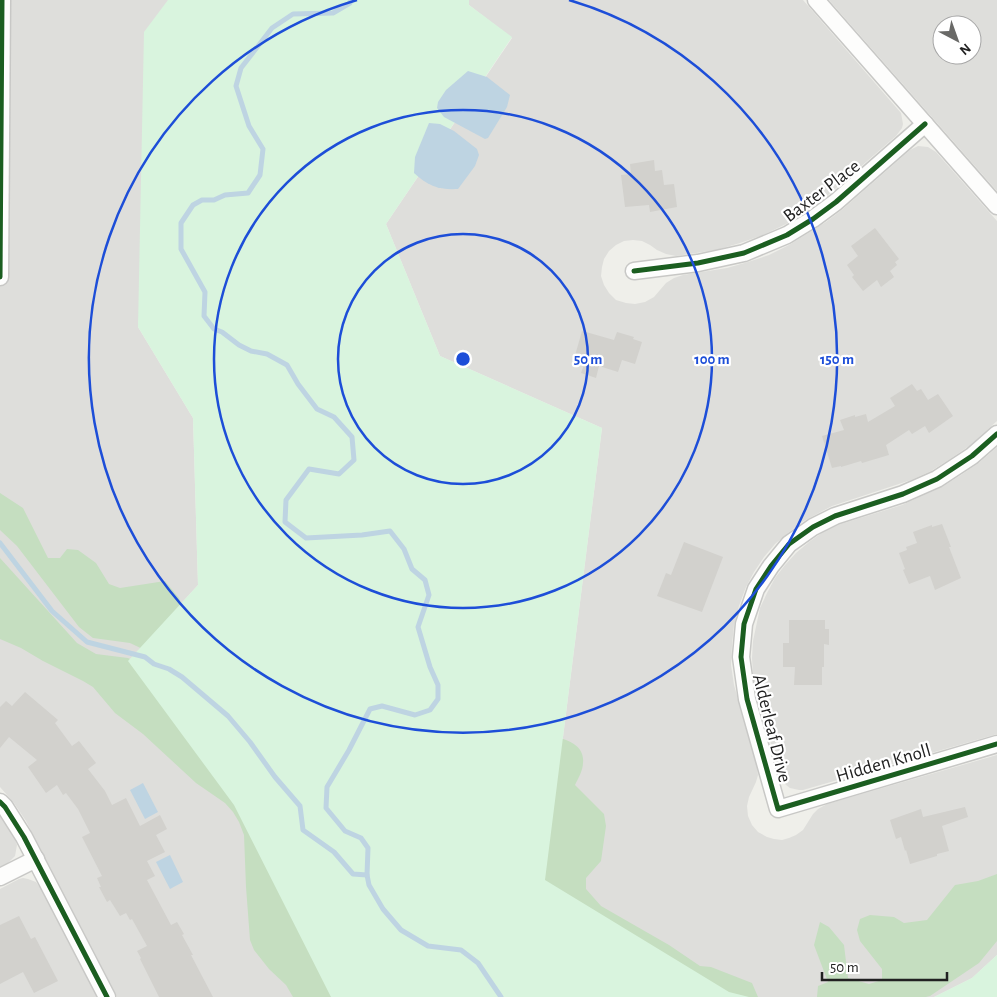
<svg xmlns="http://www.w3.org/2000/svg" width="997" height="997" viewBox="0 0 997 997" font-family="'Alegreya Sans',sans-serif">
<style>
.residential{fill:#dededb;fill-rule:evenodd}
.forest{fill:#c5dec0}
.park{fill:#d9f4de}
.water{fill:#bed4e2}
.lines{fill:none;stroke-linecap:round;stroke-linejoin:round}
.stream{stroke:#bed4e2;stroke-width:5}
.building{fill:#d2d1cd}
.street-casing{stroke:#c8c8c6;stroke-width:19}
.street{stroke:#fdfdfc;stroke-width:16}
.cycleway-casing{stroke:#fff;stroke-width:8}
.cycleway{stroke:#1b5e20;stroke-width:5}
.ring{fill:none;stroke:#1d4ed8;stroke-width:2.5}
.labels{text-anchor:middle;stroke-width:4.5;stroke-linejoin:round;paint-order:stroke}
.street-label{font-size:19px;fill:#212121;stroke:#fff}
.centre{fill:#1d4ed8;stroke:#fff;stroke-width:2.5}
.ring-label{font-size:15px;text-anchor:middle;font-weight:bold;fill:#1d4ed8;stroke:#fff;stroke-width:4.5;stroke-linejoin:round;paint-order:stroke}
</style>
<rect width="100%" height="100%" fill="#efefea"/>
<g class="residential">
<path d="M0,0H168L138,327L193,418L198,585L128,662L234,805L331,997H117L26,821L14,803L0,787Z"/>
<path d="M469,0H803L901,113L903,124L902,128L896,136L828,195L808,210L786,224L763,235L740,243L716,250L676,256L666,254L657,250L650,245L642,241L633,240L624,241L616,245L609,251L604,259L602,267L601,276L604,285L609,293L616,300L626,303L635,304L645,302L654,297L666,283L674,278L683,275L727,268L748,262L769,255L789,245L826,222L843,209L910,150L918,146L928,147L936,152L997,221V421L969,446L950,459L931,471L911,480L832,506L802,522L788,533L775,544L764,557L754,572L746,587L739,606L734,625L732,645L731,665L734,685L757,766L758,775L756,782L749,797L747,806L748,816L752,825L758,832L767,837L774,839L782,840L789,838L796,835L803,830L813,814L818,809L827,804L997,755V955L972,978L934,997H749L545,880L602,428L440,356L386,224L512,38L469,5Z"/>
<path d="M829,0H997V191ZM942,25H972V55H942Z"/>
<path d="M997,447V734L803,790H799L790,788L786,785L781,778L756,692L753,675L752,658L753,641L760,608L767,593L775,578L785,565L796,553L809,542L823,532L838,525L902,505L942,487L961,475L980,462Z"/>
<path d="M0,816L13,834L17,845L15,856L7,864L0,867Z"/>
<path d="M23,878L28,879L36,882L41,889L97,997H0V889L19,879Z"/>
</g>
<g class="forest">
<path d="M0,493L23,508L48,558H60L67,549L78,550L96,563L109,584L120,588L165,581L179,598L188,620L172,663L130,643L93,638L79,627L17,546L0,530Z"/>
<path d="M0,558L77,643L96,654L128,658L151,669L483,997H293L286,985L269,969L254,950L250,940L246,887L244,835L239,822L233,812L225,803L196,783L143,734L115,713L93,687L83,681L43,661L21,648L0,639Z"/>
<path d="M554,737C568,739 585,746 583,763C583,770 578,779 575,785L604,814L606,826L601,861L586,878V889L601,906L669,945L700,966L711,967L752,983L758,997H660L536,892Z"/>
<path d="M997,874V941L979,963L930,996L926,997H817L818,986L828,982L814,945L820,922L829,927L844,945L848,978L869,984L882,980V969L860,941L857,930L860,919L870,915L894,917L904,923L927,920L955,885L978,881Z"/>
</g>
<g class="park">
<path d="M168,0H469V5L512,37L386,224L440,356L602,428L545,880L729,992L749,997H331L234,805L128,661L198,585L193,418L138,327L144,32Z"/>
<path d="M997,955V997H934L972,978Z"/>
</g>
<g class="water">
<path d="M468,71L487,77L510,95L507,107L488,138L485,139L444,117L437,108L438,102L446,90Z"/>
<path d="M429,123L440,124L454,131L477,149L479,155L475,166L458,189C439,190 428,186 414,173L415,157Z"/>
<path d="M143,783L158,812L145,819L130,790Z"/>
<path d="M170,855L183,882L170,889L156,862Z"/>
</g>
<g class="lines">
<g class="stream">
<path d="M351,0L350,3L333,13L293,14L272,28L241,68L236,86L249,126L263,149L260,175L248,193L225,195L214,200H202L193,205L181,223V249L205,292L204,316L214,329L222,332L239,345L251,351L267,354L287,365L298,384L317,409L334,417L352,437L354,460L339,474L309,469L286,500L285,522L306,538L362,535L390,531L404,549L412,569L425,580L429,595L418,627L430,667L438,685V699L430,710L415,715L382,706L370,709L349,750L327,787L326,808L345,831L361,838L368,848L367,875L369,885L383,909L401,930L428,946L461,950L478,963L501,997"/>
<path d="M0,543L52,611L87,642L145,657L154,664L169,669L182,677L228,716L250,742L275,777L300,806L303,830L334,852L353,874L367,875"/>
</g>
</g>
<g class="building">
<path d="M654,160L655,171L662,170L664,185L674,184L677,207L650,212L649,205L625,207L621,175L631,174L630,164Z"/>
<path d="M875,228L899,259L895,262L897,265L890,271L894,277L881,287L877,280L863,291L852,277L854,275L847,265L858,256L851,246Z"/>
<path d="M582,331L586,333V332L614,340L617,332L634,337L633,339L642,342L635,364L622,360L618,372L599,366L596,378L581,373L585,362L574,359Z"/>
<path d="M912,384L917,391L921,389L928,400L938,394L953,416L929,433L925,426L912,434L909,430L886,445L889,455L862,463L861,461L841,467V466L832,468L822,436L844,430L840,420L855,415V417L866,414L868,422L895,406L890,398Z"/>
<path d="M942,524L951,547H949L961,578L935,590L930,576L909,584L903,570L905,569L899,553L907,550L906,547L917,543L913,532L932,525V527Z"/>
<path d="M684,542L723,557L702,612L657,596L666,573L671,575Z"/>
<path d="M789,620H825V629H829V645L824,644V667H822V685H794L795,667H783V643H789Z"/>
<path d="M25,692L58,720L55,723L72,746L79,741L96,763L88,769L105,791L112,805L126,798L140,826L160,815L167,829L156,835L165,852L147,861L155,876L147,880L171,925L177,922L184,934L182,935L193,955H191L213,997H159L140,959L141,958L137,951L147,946L132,919L130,920L126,913L120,916L110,900L107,902L99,887H101L97,878L102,876L82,837L90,833L78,809L66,793L63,795L57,785L46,793L28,767L37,760L9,737L0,748V707L6,701L12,706Z"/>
<path d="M965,807L968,817L942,826L949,851L937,854V856L910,864L906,850L905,851L901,837L896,839L890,820L921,809L923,817Z"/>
<path d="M19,916L31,939L35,937L58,981L34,993L23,972L0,984V925Z"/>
</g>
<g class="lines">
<g class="street-casing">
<g id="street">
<path d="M816,0L997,206"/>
<path d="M634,271L698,263L744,253L787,235L813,219L836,202L925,124"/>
<path d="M0,277L2,0"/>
<path d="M997,434L972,456L937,479L903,494L835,516L813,527L789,544L771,566L756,589L744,624L741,657L747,699L778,809L997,744"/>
<path d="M0,802L5,807L24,837L107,997"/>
<path d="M0,877L36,859"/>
</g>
</g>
<use href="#street" class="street"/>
<g class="cycleway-casing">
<g id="cycleway">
<path d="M634,271L698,263L744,253L787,235L813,219L836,202L925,124"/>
<path d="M0,277L2,0"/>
<path d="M997,434L972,456L937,479L903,494L835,516L813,527L789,544L771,566L756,589L744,624L741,657L747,699L778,809L997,744"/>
<path d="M0,802L5,807L24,837L107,997"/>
</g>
</g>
<use href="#cycleway" class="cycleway"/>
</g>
<g class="ring">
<circle cx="463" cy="359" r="125"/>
<circle cx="463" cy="359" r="249"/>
<path d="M569 0A374 374 0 1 1 357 0"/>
</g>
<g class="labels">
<g class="street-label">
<text transform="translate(821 190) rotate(-37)" y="7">Baxter Place</text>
<text transform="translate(773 728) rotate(76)" y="7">Alderleaf Drive</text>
<text transform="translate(883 762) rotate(-16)" y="7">Hidden Knoll</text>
</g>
</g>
<circle cx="463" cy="359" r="8" class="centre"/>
<g class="ring-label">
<text x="588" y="364">50 m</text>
<text x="712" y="364">100 m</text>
<text x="837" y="364">150 m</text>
</g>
<g transform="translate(957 40) rotate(139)"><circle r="24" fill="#ffffff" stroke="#a6a6a6"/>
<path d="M0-4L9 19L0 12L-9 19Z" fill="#696967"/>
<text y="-8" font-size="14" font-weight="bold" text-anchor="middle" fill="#212121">N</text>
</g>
<path d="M822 972v8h125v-8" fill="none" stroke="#212121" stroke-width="2.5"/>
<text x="830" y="972" font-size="15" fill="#212121" stroke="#ffffff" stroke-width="4" paint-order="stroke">50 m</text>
</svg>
